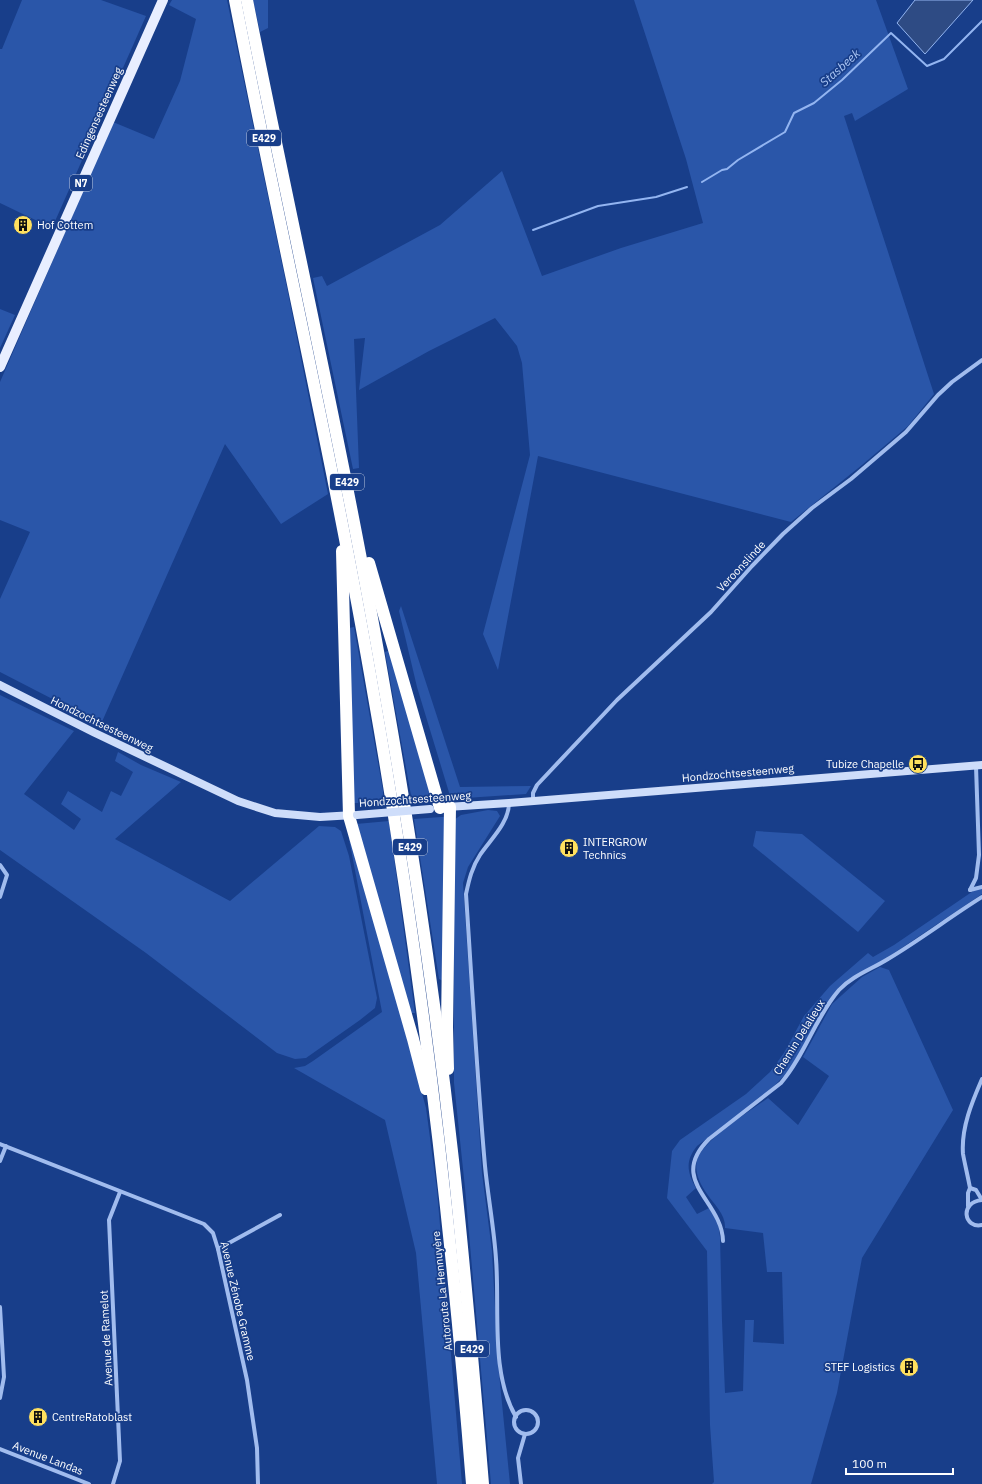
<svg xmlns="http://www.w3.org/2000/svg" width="982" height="1484" viewBox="0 0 982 1484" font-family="'IBM Plex Sans',sans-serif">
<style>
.green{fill:#2a56a9}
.water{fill:#2e4b84;stroke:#93b5f1}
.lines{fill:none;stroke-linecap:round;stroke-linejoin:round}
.stream{stroke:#93b5f1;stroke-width:2}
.street{stroke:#a1bcee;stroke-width:4}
.secondary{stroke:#ceddfa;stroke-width:8}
.primary{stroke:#e8eeff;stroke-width:10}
.highway{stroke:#fff;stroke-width:12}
.secondary-bridge{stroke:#ceddfa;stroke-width:8}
.labels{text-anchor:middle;stroke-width:3.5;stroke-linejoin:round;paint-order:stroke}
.shield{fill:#183e8a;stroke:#bac5dc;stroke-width:1}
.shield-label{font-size:10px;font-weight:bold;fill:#fff}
.street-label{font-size:11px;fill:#fff;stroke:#183e8a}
.poi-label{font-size:11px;fill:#fff;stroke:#183e8a;text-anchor:start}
.water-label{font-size:12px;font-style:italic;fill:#acc7f5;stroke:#183e8a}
</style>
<rect width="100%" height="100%" fill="#183e8a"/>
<g class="green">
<path d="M22,0H101L146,16L52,228L0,203V49H2Z"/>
<path d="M172,0H227L287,288L328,494L281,524L225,444L101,724L0,672V599L30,532L0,520V382L113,122L154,139L180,81L196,19L169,5Z"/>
<path d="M253,0H268V28L260,32Z"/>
<path d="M634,0H876L908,89L855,121L852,113L844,116L934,394L908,426L862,465L791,522L538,456L498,670L483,634L530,455L522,363L517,346L495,318L429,351L359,390L365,338L354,339L359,468L353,469L313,278L322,276L327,286L440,225L502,171L542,276L621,248L703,223L686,159Z"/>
<path d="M0,309L15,315L0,348Z"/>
<path d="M401,606L460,787L531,786L526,794L451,799L417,687L399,611Z"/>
<path d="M354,627L383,791V800L378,803H354L349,628Z"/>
<path d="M390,650L431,797L429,800L412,801L385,652Z"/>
<path d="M0,695L74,731L24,794L74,830L81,819L61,804L68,791L102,812L111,791L121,796L133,772L115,761L118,752L141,765L181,782L115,839L230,901L319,826L335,827L341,831L349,856L377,998L375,1008L360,1020L306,1058L295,1059L277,1053L146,953L0,850Z"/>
<path d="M488,810L497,811L500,816L468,867L463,883L482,1173L492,1251L498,1363L510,1484H491L465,1188L454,1083V820L461,815Z"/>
<path d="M441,817H445V982L439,979L414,819Z"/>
<path d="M389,821L415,1013H410L356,824Z"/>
<path d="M756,831L802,834L885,901L858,932L753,846Z"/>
<path d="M352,837L426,1108L437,1190L462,1484H437L416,1253L385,1120L294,1068L305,1066L313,1061L382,1012L349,839Z"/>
<path d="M982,885V894L836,992L789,1070C765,1099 727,1123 697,1146C685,1161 687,1172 696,1188L686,1197L697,1214L709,1208L718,1223L720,1237L722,1321L725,1393L743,1391L745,1320H754L753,1342L784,1344L782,1272H767L763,1233L725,1228C726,1215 714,1204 707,1194C700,1184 694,1172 697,1160C702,1141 751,1110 768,1098L798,1125L829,1076L803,1057L832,1004L862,977L880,967L889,970L953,1110L862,1258L837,1393L811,1484H712L714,1482L710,1425L707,1251L667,1198L672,1151L680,1140L746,1094L770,1072L784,1053L804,1016L830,986L868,953L873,957L894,945Z"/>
</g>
<path class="water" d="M915,0H973L925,54L897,23Z"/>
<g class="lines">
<g class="stream">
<path d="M702,182L722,170L727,169L738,160L785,132L794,113L814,103L842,80L891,33L927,66L944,59L982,21"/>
<path d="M533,230L598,206L656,197L687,187"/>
</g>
<g class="street">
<path d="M533,802V793L537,785L617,700L711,612L752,566L783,534L812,508L851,479L906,432L938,395L952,382L982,360"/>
<path d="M509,803C509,823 490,840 480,855C472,867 469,880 466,894C472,985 477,1076 485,1166C488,1197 494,1228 496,1259C500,1309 490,1373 516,1417"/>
<path d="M0,865L7,875L0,897"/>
<path d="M970,890L976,878L979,855L976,766"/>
<path d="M970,890L982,887"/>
<path d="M0,1144L204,1224L213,1233L218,1249L247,1380L257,1448L258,1484"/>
<path d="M0,1161L6,1146"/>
<path d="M970,1188C968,1177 965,1165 963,1154C961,1128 972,1102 982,1079"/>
<path d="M982,1200C959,1202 964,1229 982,1225"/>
<path d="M968,1206V1193L970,1188L976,1190L982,1200"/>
<path d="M723,1241C722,1200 667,1181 709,1139L781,1083C805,1055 815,1018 839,990C852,976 872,969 888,959C920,940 950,917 982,897"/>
<path d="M218,1249L280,1215"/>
<path d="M0,1307L4,1377L0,1398"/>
<circle cx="526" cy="1422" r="12"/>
<path d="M0,1449L89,1484"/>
<path d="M113,1484L120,1461L109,1220L120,1192"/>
<path d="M521,1484L518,1458L525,1434"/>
</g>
<g class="secondary">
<path d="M0,685L95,733L238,801L275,813L320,817L354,815"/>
<path d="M447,807L509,803L982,765"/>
</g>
<path class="primary" d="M0,367L163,0"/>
<g class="highway">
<path d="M235,0C280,233 334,463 374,697C420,957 451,1220 472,1484"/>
<path d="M247,0C293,232 346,463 386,697C413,850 436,1005 453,1160C465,1268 474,1376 483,1484"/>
<path d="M342,551L349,816L413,1039L426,1089"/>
<path d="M369,563L440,808"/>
<path d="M448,1069L447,1027L450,807"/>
</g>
<path class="secondary-bridge" d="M357,815L430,809"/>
</g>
<defs>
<g id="building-disc" transform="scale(1)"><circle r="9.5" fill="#ffe05e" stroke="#183e8a"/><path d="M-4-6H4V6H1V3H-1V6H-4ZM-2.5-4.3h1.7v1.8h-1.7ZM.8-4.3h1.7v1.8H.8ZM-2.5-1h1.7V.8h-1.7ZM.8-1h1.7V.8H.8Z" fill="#111"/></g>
<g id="bus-disc" transform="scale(1)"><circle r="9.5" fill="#ffe05e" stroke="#183e8a"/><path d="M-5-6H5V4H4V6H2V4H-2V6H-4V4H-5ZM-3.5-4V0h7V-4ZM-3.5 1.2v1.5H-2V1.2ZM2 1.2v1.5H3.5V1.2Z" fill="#111"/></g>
</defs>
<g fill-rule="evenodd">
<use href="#building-disc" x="23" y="225"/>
<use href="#bus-disc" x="918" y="764"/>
<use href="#building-disc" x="569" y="848"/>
<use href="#building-disc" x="909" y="1367"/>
<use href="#building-disc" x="38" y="1417"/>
</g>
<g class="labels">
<g class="shield">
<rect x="247" y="130" width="34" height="16" rx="3"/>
<rect x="70" y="175" width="22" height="16" rx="3"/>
<rect x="330" y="474" width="34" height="16" rx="3"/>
<rect x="393" y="839" width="34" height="16" rx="3"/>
<rect x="455" y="1341" width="34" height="16" rx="3"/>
</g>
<g class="shield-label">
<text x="264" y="142">E429</text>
<text x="81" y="187">N7</text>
<text x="347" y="486">E429</text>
<text x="410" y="851">E429</text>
<text x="472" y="1353">E429</text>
</g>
<g class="street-label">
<text transform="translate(99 113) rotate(-66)" y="4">Edingensesteenweg</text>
<text transform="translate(741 566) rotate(-47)" y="4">Veroonslinde</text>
<text transform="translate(102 724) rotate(26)" y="4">Hondzochtsesteenweg</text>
<text transform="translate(738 773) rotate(-5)" y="4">Hondzochtsesteenweg</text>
<text transform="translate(415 799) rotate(-4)" y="4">Hondzochtsesteenweg</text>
<text transform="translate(799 1037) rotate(-58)" y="4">Chemin Delalieux</text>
<text transform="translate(442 1291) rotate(-96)" y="4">Autoroute La Hennuyère</text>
<text transform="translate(238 1301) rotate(77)" y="4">Avenue Zénobe Gramme</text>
<text transform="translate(106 1338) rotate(-93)" y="4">Avenue de Ramelot</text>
<text transform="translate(48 1458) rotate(21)" y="4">Avenue Landas</text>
</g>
<g class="poi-label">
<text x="37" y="229">Hof Cottem</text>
<text x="904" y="768" text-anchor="end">Tubize Chapelle</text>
<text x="583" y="846">INTERGROW<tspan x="583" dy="13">Technics</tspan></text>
<text x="895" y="1371" text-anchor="end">STEF Logistics</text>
<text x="52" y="1421">CentreRatoblast</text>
</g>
<g class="water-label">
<text transform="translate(840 68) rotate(-42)" y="4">Stasbeek</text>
</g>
</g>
<path d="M846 1468v6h107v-6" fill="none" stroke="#ffffff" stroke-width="2"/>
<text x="852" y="1468" font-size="12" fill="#ffffff" stroke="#183e8a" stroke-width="3" paint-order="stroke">100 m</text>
</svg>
